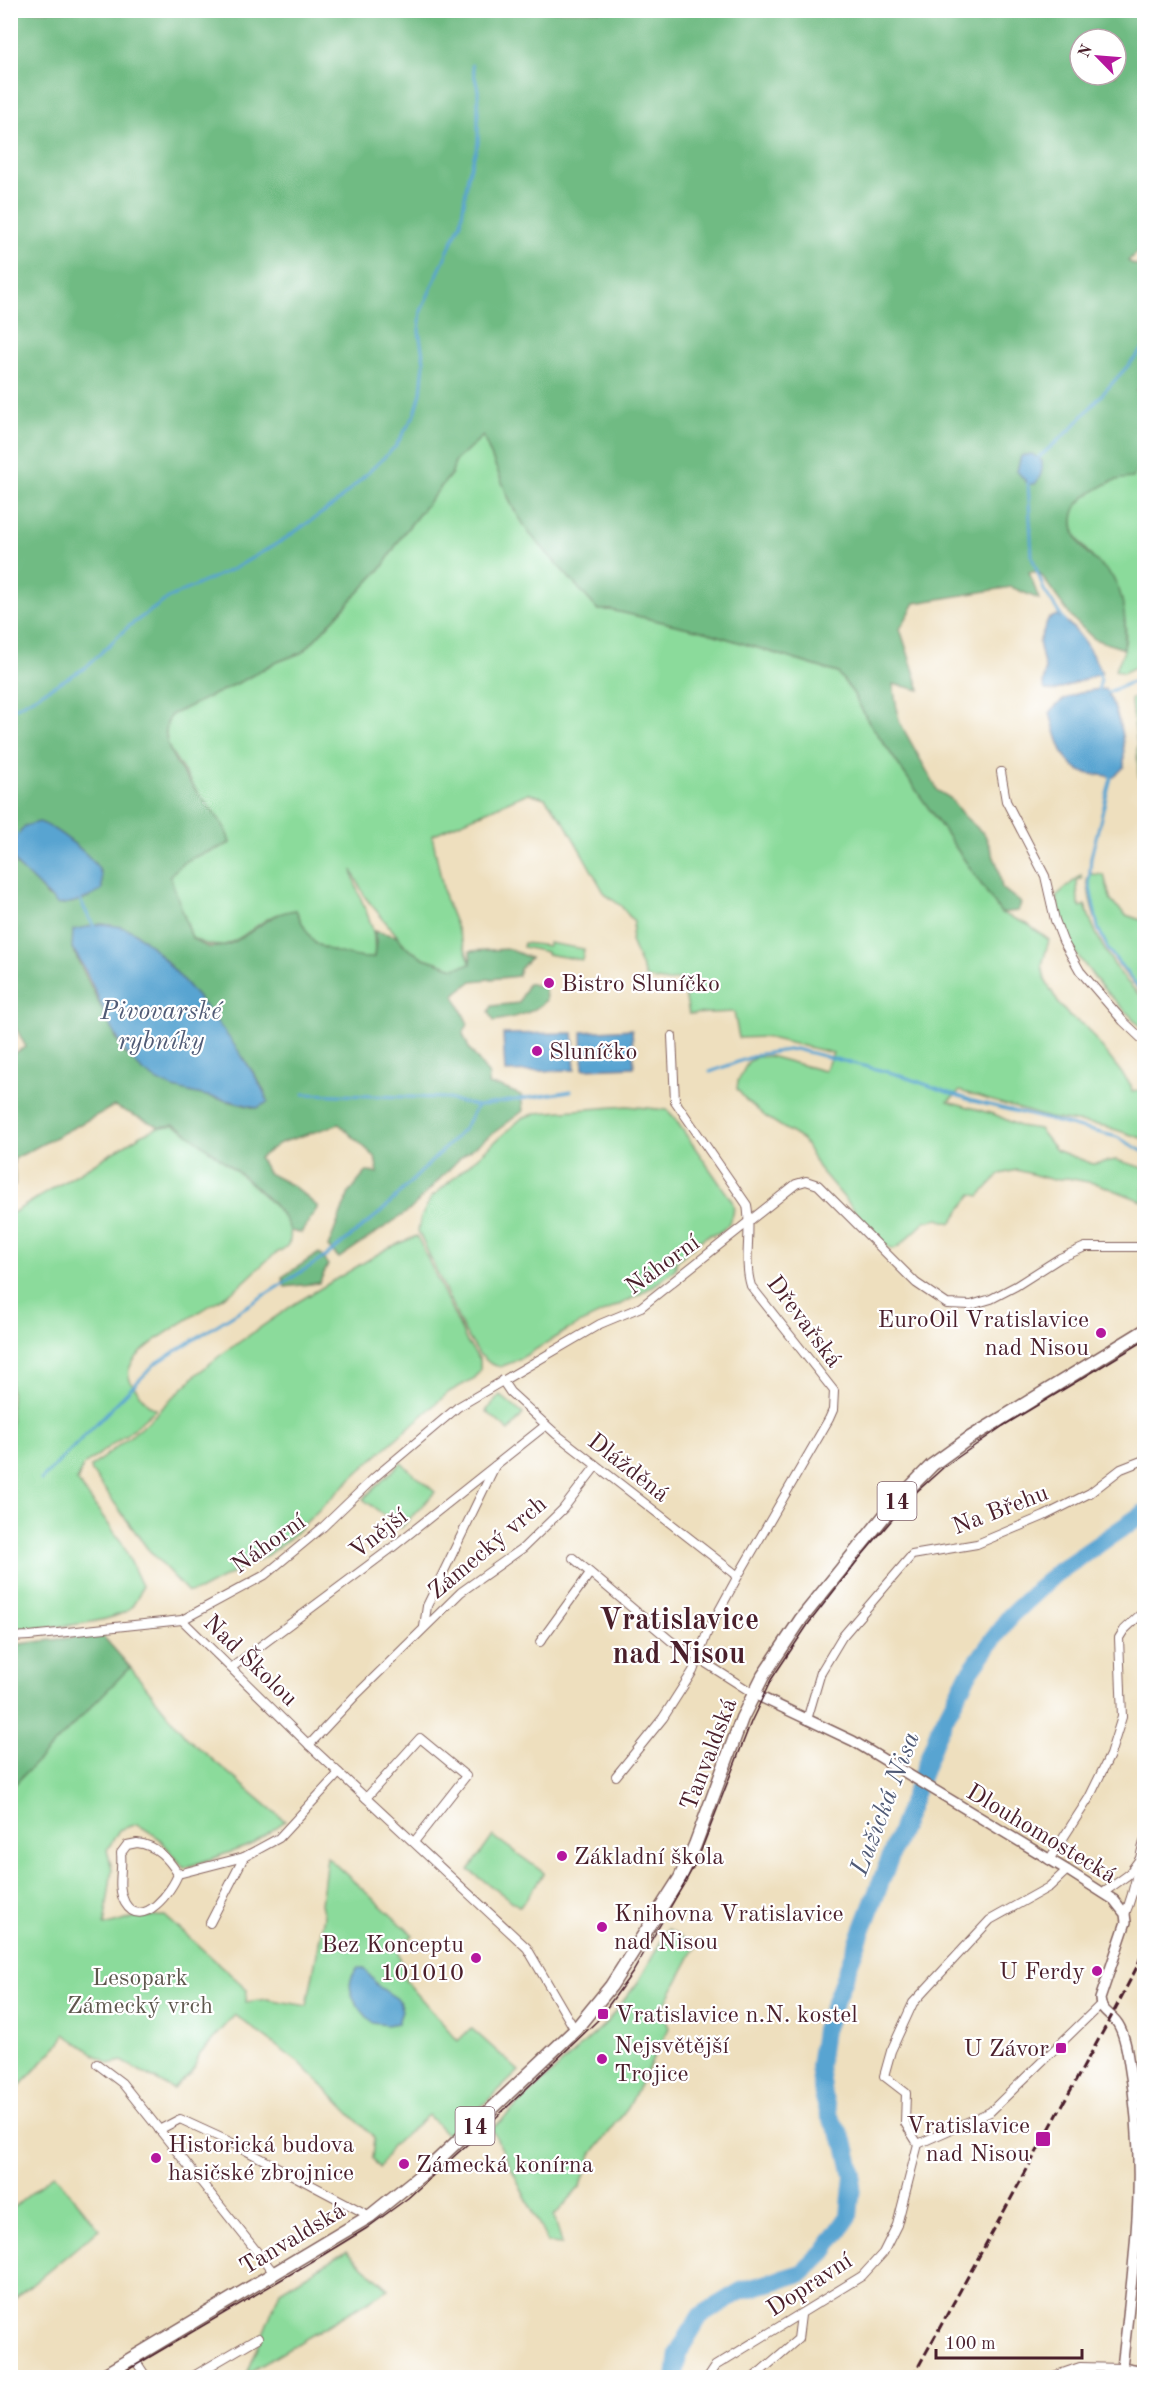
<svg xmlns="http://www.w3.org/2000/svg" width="1155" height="2388" viewBox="0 0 1155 2388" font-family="'Old Standard TT',serif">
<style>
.green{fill:#8bdb9b;stroke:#6a7d63;stroke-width:1.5}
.forest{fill:#70bb83;stroke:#5d6d57;stroke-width:1.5;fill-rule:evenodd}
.water{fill:#59a4d1;stroke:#52627e;stroke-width:1.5}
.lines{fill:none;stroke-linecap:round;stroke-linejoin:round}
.stream{stroke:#59a4d1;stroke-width:3}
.river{stroke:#59a4d1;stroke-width:18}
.minor-casing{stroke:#83625e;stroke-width:10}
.tertiary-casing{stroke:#83625e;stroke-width:12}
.primary-casing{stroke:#83625e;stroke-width:15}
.minor{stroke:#fff;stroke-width:8}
.tertiary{stroke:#fff;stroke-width:9}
.primary{stroke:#fff;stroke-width:12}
.tram{stroke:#4a1f2b;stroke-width:1.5}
.rail{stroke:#4a1f2b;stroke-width:3;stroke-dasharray:9 4.5;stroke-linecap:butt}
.poi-dot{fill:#b5179e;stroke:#fff;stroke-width:2}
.labels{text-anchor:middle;stroke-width:4.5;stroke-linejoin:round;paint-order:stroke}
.shield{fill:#fff;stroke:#80626b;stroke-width:1.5}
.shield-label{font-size:22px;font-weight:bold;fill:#4a1f2b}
.poi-label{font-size:24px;fill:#4a1f2b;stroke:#fff;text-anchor:start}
.street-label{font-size:24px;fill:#4a1f2b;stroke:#fff}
.park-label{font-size:24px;fill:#5e574d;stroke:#fff}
.water-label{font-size:26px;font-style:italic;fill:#515b76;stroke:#fff}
.district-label{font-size:30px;font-weight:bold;fill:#4a1f2b;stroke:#fff}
</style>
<rect width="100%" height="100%" fill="#fff"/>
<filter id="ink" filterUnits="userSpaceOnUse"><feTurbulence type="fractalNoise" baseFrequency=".0167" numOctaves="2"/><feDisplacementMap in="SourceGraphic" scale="12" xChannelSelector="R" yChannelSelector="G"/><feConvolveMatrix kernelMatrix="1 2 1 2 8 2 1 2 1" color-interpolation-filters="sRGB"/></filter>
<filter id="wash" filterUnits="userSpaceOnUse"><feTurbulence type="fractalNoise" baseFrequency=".008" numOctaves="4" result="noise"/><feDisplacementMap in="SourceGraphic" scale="24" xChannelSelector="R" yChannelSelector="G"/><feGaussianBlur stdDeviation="1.35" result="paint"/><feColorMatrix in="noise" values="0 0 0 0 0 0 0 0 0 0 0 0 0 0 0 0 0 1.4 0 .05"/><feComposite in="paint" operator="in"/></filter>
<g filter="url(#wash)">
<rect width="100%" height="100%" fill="#eedfbe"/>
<g class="green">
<path d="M483,436L512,506L598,610H611L706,632L838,673L853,693L867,719L1001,913L1027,924L1049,940L1042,965L1045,980L1059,1004L1070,1017L1085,1026L1131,1085L1132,1092L1144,1090V1139L1104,1126L1049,1118L960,1091L948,1101L996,1115L1019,1126L1039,1129L1056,1150L1093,1164L1116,1160L1144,1168V1202L1099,1184L1067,1178L1053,1180L1017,1170L1000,1174L979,1196L972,1194L951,1223L938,1219L925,1222L898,1247L893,1249L884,1245L818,1167L803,1140L766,1117L746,1100L737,1089L738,1081L748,1062L756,1057L769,1056L824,1071L833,1053L765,1037L739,1038L734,1012L689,1014L683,984L680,979L667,982L646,978L631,941L634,922L621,906L605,894L564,822L545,798L528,793L432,835L445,898L471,964L454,968L424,958L408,949L365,897L352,870C357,902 379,923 374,957L372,959C355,957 330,954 316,943C307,936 301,921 296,910C289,912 280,913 273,916C242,932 229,959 192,938L170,876C190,851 206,857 230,843L170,750C165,738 164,726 171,715L244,680L272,664L303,652L383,566L403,534L452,473L455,461Z"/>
<path d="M1144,453V663L1123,673L1115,670C1118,663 1123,656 1124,649C1131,618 1116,588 1098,564C1086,549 1071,538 1073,516C1076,482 1134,486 1144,453Z"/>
<path d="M1144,694V794C1135,775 1139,758 1136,737C1135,724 1131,713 1131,699Z"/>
<path d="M1091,874L1104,875L1111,901L1126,915L1144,921V995C1109,959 1093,930 1087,880Z"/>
<path d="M1081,875L1082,880L1081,878L1077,881L1078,903L1081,907L1085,905C1097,941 1116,974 1144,999V1030L1101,986L1070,946L1056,896Z"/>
<path d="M524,943L548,946V943L584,949L582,960L547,954V952L523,947Z"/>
<path d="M627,1106L667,1110L673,1116L732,1201C737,1213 730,1226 718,1233C715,1234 712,1234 709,1235C697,1241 686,1253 676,1262V1268C646,1297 602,1311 566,1331C544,1343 525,1359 500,1367L491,1364L479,1354L464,1331L418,1231L421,1217L431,1198L522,1118L537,1113Z"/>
<path d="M174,1125L182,1129C206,1148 286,1205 290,1231C293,1248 281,1249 271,1257C259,1267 249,1278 237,1288C214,1306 135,1344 129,1370C127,1378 132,1384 137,1390C143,1398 146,1405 156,1409L128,1433L83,1466L77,1481L122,1543L142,1586C139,1596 134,1608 123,1613C95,1626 42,1627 11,1630V1214L143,1134L156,1128Z"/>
<path d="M417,1236L467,1342L480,1360V1370L475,1378L449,1392L357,1473L289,1539L267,1555L199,1591L188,1592L147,1548L92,1472L91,1467L148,1422L197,1374L222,1354L296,1303L388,1248Z"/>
<path d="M500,1395L523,1414L509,1431L486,1411Z"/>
<path d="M401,1463L435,1492L401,1528L363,1499Z"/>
<path d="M130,1667L186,1737L285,1821L251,1845L184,1868L159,1838L137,1824L119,1830L107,1850L112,1869L104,1926L136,1917L165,1916L247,1989L246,2002L267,1999L307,2006L324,1916L321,1904L327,1857L413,1935L398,1949L401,1963L406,1966L405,1980L458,2041L471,2028L519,2071L449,2137L428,2115L391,2147L380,2168L372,2158L374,2138L303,2066L235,2015L200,2054L192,2072L173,2089L122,2061L109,2064L65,2034L60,2043L11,2095V1788Z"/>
<path d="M493,1836L544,1873L520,1907L469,1870Z"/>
<path d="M668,1929L696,1946L662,2010L669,2028L628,2108L592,2154L580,2187L554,2216L562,2244L548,2243L492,2129L607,2022L638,1982Z"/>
<path d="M54,2174L99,2229L11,2302V2210Z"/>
<path d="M346,2251L389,2289L247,2374L280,2291Z"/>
</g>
<g class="forest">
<path d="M11,11H1144V250L1138,251L1128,261L1135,265H1144V381L1137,390L1144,403V453L1133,478C1112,479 1108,483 1091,493C1069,506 1068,529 1083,548C1092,560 1108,568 1115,581C1126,601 1126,627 1124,649L1094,639L1072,618L1039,572H1029L1039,599L1011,587L915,603L900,629L920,690L893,684L899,721L938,791L950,798L963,815L985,835L998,867L1002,888L1021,903L1018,911L1001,913L867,719L853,693L838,673L706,632L611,610H598L529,533L512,506L483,436L455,461L452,473L403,534L383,566L303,652L272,664L244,680L171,715C149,746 203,796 221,822C226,828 228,836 230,843C207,855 188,853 170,876L192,938C197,941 203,946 209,947C242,950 263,912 296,910C301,921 307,935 316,943C324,950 365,961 374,957L376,942L374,931L396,936L408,949L424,958L454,968L471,964L470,951L509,949L530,958L520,969L518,976L472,981L454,995L468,1024L463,1034L469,1048L489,1075L488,1085L501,1087L521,1095L523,1111L460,1158L410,1210L339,1258L328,1247L349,1193L366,1172L378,1173L375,1157L339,1124L280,1143L259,1158L268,1173L293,1186L318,1207L301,1233L290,1231C283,1200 209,1151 182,1129L174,1125L160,1127L114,1106L14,1159L15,1185L11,1187L10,1055L26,1047L10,1017ZM1080,39H1116V75H1080ZM25,826L81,899L72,903L48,897L32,878L17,865L13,843ZM133,932C175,968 211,1013 243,1058C253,1072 263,1085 268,1102L256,1108L171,1087L123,1052L72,948Z"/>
<path d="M528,983L545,988L546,1000C532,1015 514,1017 494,1021L489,1012L492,1006L519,1003Z"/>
<path d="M319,1253L328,1265L319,1283L285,1287L282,1277Z"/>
<path d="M101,1634L130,1667L11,1788V1645Z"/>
</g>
<g class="water">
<path d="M1032,454L1042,461C1043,471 1041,477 1035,484H1028L1017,471L1021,456Z"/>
<path d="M1057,615C1079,628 1091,652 1102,673L1054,691L1045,690L1043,685L1045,669L1039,642L1048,619Z"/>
<path d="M1105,689C1119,711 1125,741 1124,767L1114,777C1105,775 1094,775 1085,773C1061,765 1056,734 1050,713C1062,695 1084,690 1105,689Z"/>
<path d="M39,822C55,827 96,858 101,874C102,878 102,884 102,889C91,899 73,903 58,905L17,865C7,849 14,839 25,826Z"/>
<path d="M101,924C111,925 122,926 132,931C163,948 258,1068 268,1102L257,1108C229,1099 199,1096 171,1087C109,1064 106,996 72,948L73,930Z"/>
<path d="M632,1029L634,1067L583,1069L582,1032Z"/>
<path d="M573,1033L574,1045L569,1046L570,1056H574L575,1070L505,1072L503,1034Z"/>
<path d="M358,1968H364L378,1986L399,2000L402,2011L398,2023L387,2025L372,2023C359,2007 339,1988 358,1968Z"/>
</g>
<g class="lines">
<g class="stream">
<path d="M1038,458L1070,430L1144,348"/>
<path d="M1028,481L1032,557L1044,590L1065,622"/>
<path d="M1098,691L1101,679L1098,672"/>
<path d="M1104,694L1144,677"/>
<path d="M10,711L85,668L129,626L170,597L235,568L283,540L335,504L395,447L415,414L421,393L424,362L419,331L421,311L461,222L468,176L478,143V90L472,65"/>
<path d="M1110,774L1111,778L1091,857L1089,882L1098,928L1109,951L1144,994"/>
<path d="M10,817L14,833L20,838"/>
<path d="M79,898L94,927"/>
<path d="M710,1072L760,1054L795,1049L896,1074L973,1101L1117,1137L1144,1152"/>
<path d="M304,1094L444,1098L477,1106L571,1091"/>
<path d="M41,1480L155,1364L325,1257L381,1212L463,1130L477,1106"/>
</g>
<path class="river" d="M675,2378L678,2353L700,2316L741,2291L802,2273L824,2252L849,2216L853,2175L846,2145L830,2117L823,2095L819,2066L824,2030L939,1730L967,1676L1010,1616L1055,1574L1144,1513"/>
</g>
</g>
<g filter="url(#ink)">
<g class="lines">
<g class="minor-casing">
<g id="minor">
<path d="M1001,772L1006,801L1045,876L1055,920L1063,941L1080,971L1123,1021L1144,1041"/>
<path d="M502,1380L510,1392L556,1434L738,1576"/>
<path d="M573,1558L671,1641L754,1694"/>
<path d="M182,1620L309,1745L527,1948L575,2030"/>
<path d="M424,1627L427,1606L495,1466"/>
<path d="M10,1637L29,1636L182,1620L265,1575L323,1527L375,1477L458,1407L600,1324L641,1307L796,1184L806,1181L818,1185L916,1283L947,1304L971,1305L991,1299L1016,1286L1060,1258L1085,1247H1144"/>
<path d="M540,1642L590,1573"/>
<path d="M231,1668L389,1550L546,1425"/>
<path d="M807,1720L821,1672L842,1637L912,1555L977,1544L1044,1516L1090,1493L1121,1469L1144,1460"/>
<path d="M309,1745L355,1696L461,1592L523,1548L563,1509L596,1466"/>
<path d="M616,1776L663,1718L693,1671L707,1633L738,1576L829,1419L833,1410L834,1391L751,1286C743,1260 752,1232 747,1205L675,1101L672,1036"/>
<path d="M366,1798L420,1738L466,1776L414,1842"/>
<path d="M137,1843C156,1845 168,1858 178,1874C173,1889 142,1932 125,1903C116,1887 123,1870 121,1853L127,1845Z"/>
<path d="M1049,1860L1089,1798L1110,1755L1122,1717L1119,1638L1124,1630L1144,1611"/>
<path d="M178,1874L244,1857"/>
<path d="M1103,1893L1128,1875L1139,1860"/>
<path d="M1125,1914C1136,1890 1137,1866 1144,1842"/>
<path d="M210,1923L244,1857L279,1838L339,1773"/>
<path d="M97,2064L122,2083L274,2273"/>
<path d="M159,2130L180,2119L228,2141L370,2216"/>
<path d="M918,2144L905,2123L906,2093L884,2076L891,2051L913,2003L990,1920L1049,1887L1067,1870"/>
<path d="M918,2144L990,2112L1100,2005"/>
<path d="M133,2357L147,2378"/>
<path d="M190,2378L258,2338"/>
<path d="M707,2378L715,2366L862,2276L883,2253L897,2225L918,2144"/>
<path d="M753,2378L798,2339L801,2315"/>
<path d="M1048,2378L1080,2367L1122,2368"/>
</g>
</g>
<g class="tertiary-casing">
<path id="tertiary" d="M754,1694L853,1741L1067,1870L1114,1900L1125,1914L1126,1922L1100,1999C1101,2012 1112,2014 1118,2024C1125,2035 1127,2051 1129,2064C1148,2171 1134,2262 1122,2368L1144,2372"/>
</g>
<g class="primary-casing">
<path id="primary" d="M99,2378L370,2216L426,2171L575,2030L611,1986L680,1878L695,1845L742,1718L763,1676L801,1619L894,1504L932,1465L968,1439L1144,1331"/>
</g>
<use href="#minor" class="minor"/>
<use href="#tertiary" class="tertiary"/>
<use href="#primary" class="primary"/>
<path class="tram" d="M114,2378L323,2255L367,2228L408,2198L480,2133L597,2021L633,1972L697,1861L751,1722L771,1680L809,1623L858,1560L912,1496L944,1467L1003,1426L1144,1341"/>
<path class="rail" d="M912,2378L1111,2017L1138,1965L1144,1946"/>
</g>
</g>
<g class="poi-dot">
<circle cx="549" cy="983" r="6"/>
<circle cx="537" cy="1051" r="6"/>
<circle cx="1101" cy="1333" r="6"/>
<circle cx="562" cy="1856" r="6"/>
<circle cx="602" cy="1927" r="6"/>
<circle cx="476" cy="1958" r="6"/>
<circle cx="1097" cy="1971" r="6"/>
<rect x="597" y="2008" width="12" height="12" rx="3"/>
<rect x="1055" y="2042" width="12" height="12" rx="3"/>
<circle cx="602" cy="2059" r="6"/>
<rect x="1035" y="2131" width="16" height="16" rx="3"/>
<circle cx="156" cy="2158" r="6"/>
<circle cx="404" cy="2164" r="6"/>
</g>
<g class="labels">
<g class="shield">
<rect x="877.5" y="1482" width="39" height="38" rx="4.5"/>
<rect x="455.5" y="2107" width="39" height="38" rx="4.5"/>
</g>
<g class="shield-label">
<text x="897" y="1509">14</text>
<text x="475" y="2134">14</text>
</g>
<g class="poi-label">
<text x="561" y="991">Bistro Sluníčko</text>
<text x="549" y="1059">Sluníčko</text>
<text x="1089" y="1327" text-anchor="end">EuroOil Vratislavice<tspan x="1089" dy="28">nad Nisou</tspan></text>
<text x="574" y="1864">Základní škola</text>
<text x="614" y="1921">Knihovna Vratislavice<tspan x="614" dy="28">nad Nisou</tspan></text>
<text x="464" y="1952" text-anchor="end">Bez Konceptu<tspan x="464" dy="28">101010</tspan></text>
<text x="1085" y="1979" text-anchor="end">U Ferdy</text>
<text x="615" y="2022">Vratislavice n.N. kostel</text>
<text x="614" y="2053">Nejsvětější<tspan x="614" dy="28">Trojice</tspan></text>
<text x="1049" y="2056" text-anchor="end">U Závor</text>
<text x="1030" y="2133" text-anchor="end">Vratislavice<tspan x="1030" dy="28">nad Nisou</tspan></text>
<text x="168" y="2152">Historická budova<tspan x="168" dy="28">hasičské zbrojnice</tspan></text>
<text x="416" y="2172">Zámecká konírna</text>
</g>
<g class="street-label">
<text transform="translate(662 1264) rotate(-36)" y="8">Náhorní</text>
<text transform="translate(805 1321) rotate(53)" y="8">Dřevařská</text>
<text transform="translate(629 1467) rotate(38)" y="8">Dlážděná</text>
<text transform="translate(1000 1509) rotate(-21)" y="8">Na Břehu</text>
<text transform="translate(378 1533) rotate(-38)" y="8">Vnější</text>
<text transform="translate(268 1543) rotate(-36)" y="8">Náhorní</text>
<text transform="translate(487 1547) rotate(-40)" y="8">Zámecký vrch</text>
<text transform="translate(251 1660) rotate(44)" y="8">Nad Školou</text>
<text transform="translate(708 1754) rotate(-69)" y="8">Tanvaldská</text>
<text transform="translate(1042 1833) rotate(31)" y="8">Dlouhomostecká</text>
<text transform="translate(292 2238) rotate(-31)" y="8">Tanvaldská</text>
<text transform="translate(809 2284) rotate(-33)" y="8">Dopravní</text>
</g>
<g class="park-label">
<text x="140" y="1985">Lesopark<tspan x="140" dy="28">Zámecký vrch</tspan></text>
</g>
<g class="water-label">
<text x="161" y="1019">Pivovarské<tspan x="161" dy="30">rybníky</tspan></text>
<text transform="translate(884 1803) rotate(-69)" y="9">Lužická Nisa</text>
</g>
<g class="district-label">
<text x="679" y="1629">Vratislavice<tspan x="679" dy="34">nad Nisou</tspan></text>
</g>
</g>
<rect width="1155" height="2388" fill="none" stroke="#fff" stroke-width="36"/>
<g transform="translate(1098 57) rotate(295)"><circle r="28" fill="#ffffff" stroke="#b7a5aa" stroke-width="1.5"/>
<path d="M0-4.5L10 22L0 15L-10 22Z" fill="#b5179e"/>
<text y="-9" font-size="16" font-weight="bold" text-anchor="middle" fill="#4a1f2b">N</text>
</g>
<path d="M936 2349v9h146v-9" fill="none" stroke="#4a1f2b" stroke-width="3"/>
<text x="945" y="2349" font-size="18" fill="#4a1f2b" stroke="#ffffff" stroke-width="4.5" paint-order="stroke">100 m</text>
</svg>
